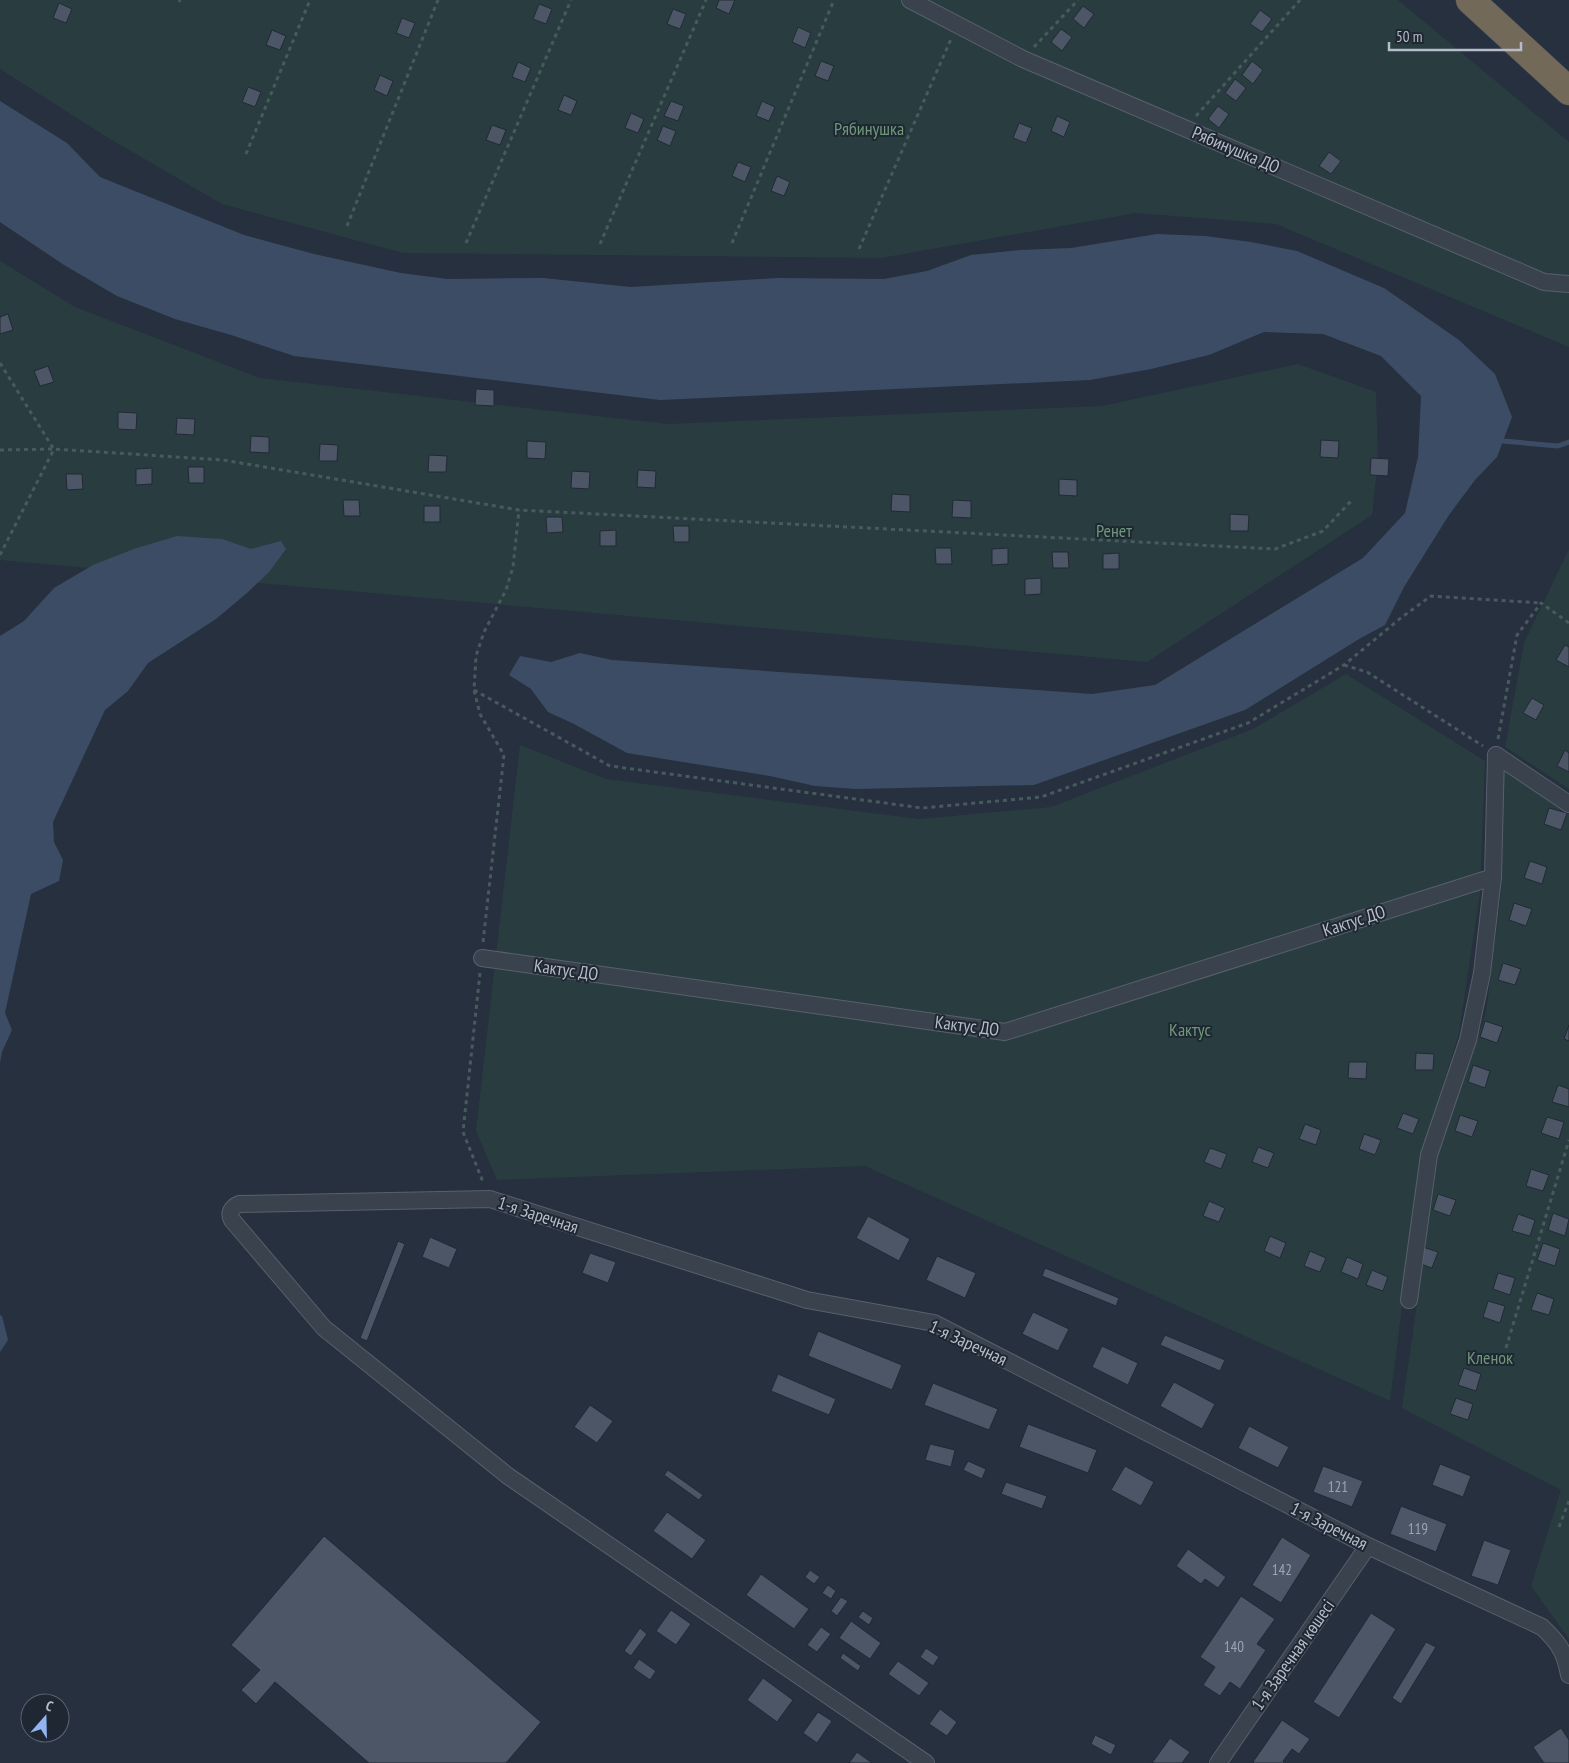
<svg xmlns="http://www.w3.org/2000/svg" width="1569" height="1763" viewBox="0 0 1569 1763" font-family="'PT Sans Narrow',sans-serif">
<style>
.green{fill:#293d40}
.water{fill:#3d4c65}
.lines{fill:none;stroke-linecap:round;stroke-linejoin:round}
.stream{stroke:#3d4c65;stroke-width:5}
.building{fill:#4d5666;stroke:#212935}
.street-casing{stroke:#58606c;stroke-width:18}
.highway-casing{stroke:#454d59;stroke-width:29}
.path{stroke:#485a5e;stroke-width:3;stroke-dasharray:4 4;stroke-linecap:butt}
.street{stroke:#3a424e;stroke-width:16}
.highway{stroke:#736958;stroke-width:28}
.labels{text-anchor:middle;stroke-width:4;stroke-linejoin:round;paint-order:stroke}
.number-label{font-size:15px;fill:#9ca3b0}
.park-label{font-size:18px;fill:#6f987a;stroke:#1f2733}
.street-label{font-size:18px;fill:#b6bdc9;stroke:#1f2733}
</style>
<rect width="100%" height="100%" fill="#26303e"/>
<g class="green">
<path d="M0,0H1398L1569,142V347L1276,224L1136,213L881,258L403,253L222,204L110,139L0,69Z"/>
<path d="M0,261L75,307L260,378L668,424L1102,406L1298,364L1376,392L1378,460L1372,515L1147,662L0,560Z"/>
<path d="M1569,549V789L1505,747L1524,643Z"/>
<path d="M1346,674L1485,761L1480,893L1459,1033L1421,1156L1390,1401L865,1166L497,1180L476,1131L520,745L606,779L919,819L1051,807L1253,729Z"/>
<path d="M1504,771L1569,814V1639L1531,1586L1561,1490L1402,1408L1439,1152L1486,1013L1501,894Z"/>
</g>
<g class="water">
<path d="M0,101L67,143L100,177L244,235L314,254L401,273L447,279L543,278L631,287L777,278L884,279L927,271L971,255L1020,250L1071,248L1157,234L1205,236L1251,242L1297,251L1384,288L1459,340L1495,374L1512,417L1497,457L1475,480L1449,515L1404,587L1385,625L1359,639L1245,710L1034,785L856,789L815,786L770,776L627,753L574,724L548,712L531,689L509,675L520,656L551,662L580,653L612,660L1092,694L1155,685L1363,558L1405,513L1418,457L1421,396L1381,356L1323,334L1264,332L1209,355L1151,369L1090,380L660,400L294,356L231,335L175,319L117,296L64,265L0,222Z"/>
<path d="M177,536L222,539L251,549L281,541L286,549L269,572L247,593L216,619L148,663L128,691L105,710L53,822L54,842L63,860L59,881L31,894L5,1013L12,1030L2,1052L0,1063V636L24,621L54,588L93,565L134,549Z"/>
<path d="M0,1315L2,1316L8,1340L0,1352Z"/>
</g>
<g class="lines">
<path class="stream" d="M1503,441L1558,446L1569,442"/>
</g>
<g class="building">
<path d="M719,0H735L729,14L716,8Z"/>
<path d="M59,3L72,9L66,23L53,18Z"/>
<path d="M539,4L552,9L546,24L533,19Z"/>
<path d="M1083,6L1094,14L1084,28L1073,19Z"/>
<path d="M673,9L686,14L680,29L667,24Z"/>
<path d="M1260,10L1272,19L1262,32L1250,24Z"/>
<path d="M402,18L415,23L409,38L396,33Z"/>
<path d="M798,27L811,33L805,48L792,42Z"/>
<path d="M1061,29L1072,37L1062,51L1051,42Z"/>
<path d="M272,30L286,36L280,50L266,45Z"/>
<path d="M821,61L834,66L828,81L815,76Z"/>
<path d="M1252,61L1263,70L1253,84L1242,75Z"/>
<path d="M518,62L531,68L525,82L512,77Z"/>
<path d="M380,75L393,81L387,96L374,90Z"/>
<path d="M1235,79L1246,88L1236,101L1225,93Z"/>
<path d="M248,87L261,92L255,107L242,102Z"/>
<path d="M564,95L577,101L571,115L558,110Z"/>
<path d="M671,101L684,106L678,121L664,116Z"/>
<path d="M762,101L775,107L769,121L756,116Z"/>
<path d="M1218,106L1229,114L1219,128L1208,119Z"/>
<path d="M631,113L644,119L638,133L625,128Z"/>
<path d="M1057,116L1070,122L1064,137L1051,131Z"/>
<path d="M1019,123L1032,128L1026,143L1013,138Z"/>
<path d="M492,125L506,130L500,145L486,140Z"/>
<path d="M663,126L676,131L670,146L657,140Z"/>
<path d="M1329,152L1341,161L1331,174L1319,166Z"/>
<path d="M738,162L751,167L745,182L732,176Z"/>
<path d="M777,176L790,182L784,196L771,191Z"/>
<path d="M8,314L13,330L0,334V317Z"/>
<path d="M48,366L54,382L40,386L34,371Z"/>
<path d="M476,389L494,390V406L475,405Z"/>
<path d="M118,412L137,413L136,430L118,429Z"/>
<path d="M177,418L195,419L194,435L176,434Z"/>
<path d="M251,436L269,437V453L250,452Z"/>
<path d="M1321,440L1339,441L1338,458L1320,457Z"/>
<path d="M527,441L546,442L545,459L527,458Z"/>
<path d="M320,444L338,445L337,461H319Z"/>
<path d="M429,455L447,456L446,472H428Z"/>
<path d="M1371,458L1389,459L1388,476L1370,475Z"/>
<path d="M188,467H204V483H189Z"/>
<path d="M152,468V484L136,485V469Z"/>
<path d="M638,470L656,471L655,488L637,487Z"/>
<path d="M572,471L590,472L589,489L571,488Z"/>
<path d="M66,474H82L83,489L67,490Z"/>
<path d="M1059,479L1077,480V496L1059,495Z"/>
<path d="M892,494L910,495V512L891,511Z"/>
<path d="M343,500H359L360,516H344Z"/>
<path d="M953,500L971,501V518L952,517Z"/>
<rect x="424" y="506" width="16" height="16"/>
<path d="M1230,514L1249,515L1248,531H1230Z"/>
<path d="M546,517H562L563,532L547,533Z"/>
<path d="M673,526H689V542H674Z"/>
<path d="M616,530V546H600V531Z"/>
<path d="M935,548H951L952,564H936Z"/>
<path d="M1008,548V564L992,565V549Z"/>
<path d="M1052,552H1068L1069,568H1053Z"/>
<path d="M1119,553V569H1103V554Z"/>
<path d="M1041,578V594L1025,595V579Z"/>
<path d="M1565,645L1569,647V667L1556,660Z"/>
<path d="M1532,698L1544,705L1536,720L1523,713Z"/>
<path d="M1565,750L1569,753V772L1557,766Z"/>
<path d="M1549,808L1567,813L1561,830L1544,824Z"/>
<path d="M1530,861L1547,867L1542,884L1524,878Z"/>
<path d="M1514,903L1532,909L1526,926L1509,920Z"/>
<path d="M1503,963L1521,969L1515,985L1498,980Z"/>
<path d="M1485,1021L1503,1027L1497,1043L1480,1037Z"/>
<path d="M1569,1025V1041L1564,1039Z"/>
<path d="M1416,1053L1434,1054L1433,1070H1415Z"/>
<path d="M1349,1062H1367L1366,1079L1348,1078Z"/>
<path d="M1473,1065L1490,1071L1485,1088L1468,1082Z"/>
<path d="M1558,1085L1569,1089V1107L1552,1102Z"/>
<path d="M1403,1113L1419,1119L1413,1134L1397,1128Z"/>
<path d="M1460,1115L1478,1121L1472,1137L1455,1131Z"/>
<path d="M1547,1117L1564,1122L1559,1139L1541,1133Z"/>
<path d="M1305,1124L1321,1130L1316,1145L1299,1139Z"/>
<path d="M1364,1134L1381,1140L1375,1155L1359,1149Z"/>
<path d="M1258,1147L1274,1153L1268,1168L1252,1162Z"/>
<path d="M1210,1148L1227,1154L1221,1169L1204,1162Z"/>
<path d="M1531,1169L1549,1175L1543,1191L1526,1186Z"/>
<path d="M1438,1194L1456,1200L1450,1216L1433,1210Z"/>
<path d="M1209,1201L1225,1208L1219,1222L1203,1216Z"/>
<path d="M1553,1213L1569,1219L1565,1236L1548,1230Z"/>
<path d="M1518,1214L1535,1220L1530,1236L1512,1231Z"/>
<path d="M868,1216L910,1239L899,1261L856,1238Z"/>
<path d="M1270,1236L1286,1243L1280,1258L1264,1251Z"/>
<path d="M430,1237L457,1249L449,1268L422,1257Z"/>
<path d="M398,1241L405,1244L367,1341L360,1338Z"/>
<path d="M1543,1243L1560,1249L1555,1266L1537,1260Z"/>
<path d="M1420,1246L1438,1252L1432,1268L1415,1262Z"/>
<path d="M1310,1251L1326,1258L1320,1272L1304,1266Z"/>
<path d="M590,1253L616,1262L608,1283L582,1273Z"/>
<path d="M937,1256L976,1273L965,1298L926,1280Z"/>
<path d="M1347,1257L1363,1264L1358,1279L1341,1272Z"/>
<path d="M1045,1268L1119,1298L1116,1306L1042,1276Z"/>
<path d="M1372,1270L1388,1277L1383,1291L1366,1285Z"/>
<path d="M1498,1273L1515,1278L1510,1295L1493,1289Z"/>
<path d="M1537,1293L1554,1299L1549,1315L1531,1310Z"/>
<path d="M1488,1301L1505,1306L1500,1323L1483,1317Z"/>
<path d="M1033,1312L1069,1329L1058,1351L1022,1334Z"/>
<path d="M818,1331L902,1365L892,1390L808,1356Z"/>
<path d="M1165,1335L1225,1360L1220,1371L1160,1345Z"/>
<path d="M1102,1346L1138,1363L1128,1385L1092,1367Z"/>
<path d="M1464,1368L1481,1374L1476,1391L1458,1385Z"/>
<path d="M778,1374L836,1399L829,1415L771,1391Z"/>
<path d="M1174,1382L1215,1404L1202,1429L1160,1406Z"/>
<path d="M933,1383L998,1409L989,1430L924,1405Z"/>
<path d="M1456,1398L1473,1404L1468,1420L1450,1414Z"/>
<path d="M590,1405L613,1421L597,1443L574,1427Z"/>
<path d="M1028,1424L1097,1450L1088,1473L1019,1447Z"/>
<path d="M1249,1426L1289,1447L1278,1468L1238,1448Z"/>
<path d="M930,1444L955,1450L951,1467L925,1460Z"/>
<path d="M968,1461L986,1469L982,1479L963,1470Z"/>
<path d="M1440,1464L1471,1476L1463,1497L1432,1485Z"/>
<path d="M1125,1466L1154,1482L1141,1506L1111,1490Z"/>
<path d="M1323,1466L1363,1481L1352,1507L1313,1492Z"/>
<path d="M668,1470L703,1495L699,1500L664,1475Z"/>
<path d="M1006,1482L1047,1496L1042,1509L1001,1494Z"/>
<path d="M1401,1506L1447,1524L1436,1552L1390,1534Z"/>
<path d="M667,1512L706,1540L692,1559L653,1531Z"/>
<path d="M324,1536L541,1722L506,1763H369L275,1682L256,1704L241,1690L260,1670L231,1645Z"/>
<path d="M1282,1537L1311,1555L1281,1603L1252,1585Z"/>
<path d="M1484,1540L1511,1550L1498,1585L1471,1576Z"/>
<path d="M1188,1549L1226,1577L1218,1588L1205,1579L1201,1584L1176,1566Z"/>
<path d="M810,1570L820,1577L814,1584L805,1577Z"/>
<path d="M761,1574L809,1609L794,1629L746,1595Z"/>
<path d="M828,1585L836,1591L831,1599L822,1593Z"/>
<path d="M1241,1596L1275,1619L1257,1644L1266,1650L1240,1689L1230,1682L1220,1696L1203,1685L1215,1667L1200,1657Z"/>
<path d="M841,1597L848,1601L837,1616L831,1611Z"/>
<path d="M671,1610L691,1624L676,1645L656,1631Z"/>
<path d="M863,1611L873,1618L869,1625L858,1617Z"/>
<path d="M1371,1613L1396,1629L1339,1718L1313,1702Z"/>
<path d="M851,1621L881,1643L870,1659L839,1638Z"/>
<path d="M821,1627L831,1634L817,1652L807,1645Z"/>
<path d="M640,1628L647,1634L631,1656L624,1651Z"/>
<path d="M1426,1642L1436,1647L1401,1704L1392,1698Z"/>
<path d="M926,1648L939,1657L933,1666L920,1657Z"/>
<path d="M843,1653L861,1666L858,1671L840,1658Z"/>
<path d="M639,1659L656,1671L650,1680L633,1668Z"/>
<path d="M898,1661L929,1683L919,1696L888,1674Z"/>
<path d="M763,1678L793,1700L777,1722L747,1700Z"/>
<path d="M940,1709L957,1722L947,1736L929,1724Z"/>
<path d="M818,1712L832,1721L817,1743L803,1733Z"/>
<path d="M1282,1720L1310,1739L1299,1754L1292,1749L1283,1761L1285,1763H1254L1253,1762Z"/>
<path d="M1561,1728L1569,1740V1763H1544L1533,1747Z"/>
<path d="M1095,1735L1116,1745L1111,1755L1091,1744Z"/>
<path d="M1170,1738L1190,1752L1182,1763H1152Z"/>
<path d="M857,1752L872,1763H849Z"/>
</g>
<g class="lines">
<g class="street-casing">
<g id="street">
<path d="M910,0L1023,59L1544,282L1569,284"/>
<path d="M1496,755L1569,804"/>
<path d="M482,958L1005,1032L1493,877"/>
<path d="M1409,1300L1429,1155L1468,1040L1482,973L1493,877L1496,755"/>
<path d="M926,1763L508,1476L324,1328L232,1220C228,1213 232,1207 239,1204L490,1199L807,1300L934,1323L1368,1546L1542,1627C1559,1643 1565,1652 1569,1675"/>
<path d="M1218,1763L1368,1546"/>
</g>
</g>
<g class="highway-casing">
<path id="highway" d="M1470,0L1569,91"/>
</g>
<g class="path">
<path d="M179,2L180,0"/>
<path d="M1034,47L1078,0"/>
<path d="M1196,116L1300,0"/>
<path d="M246,154L310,0"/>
<path d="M347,226L438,0"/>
<path d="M466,243L571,0"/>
<path d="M732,243L834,0"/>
<path d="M600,244L706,0"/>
<path d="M859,249L951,39"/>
<path d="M0,363L53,448"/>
<path d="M0,450L54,449L223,460L519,510L1275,549L1323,531L1351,501"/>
<path d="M0,555L54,449"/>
<path d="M1344,665L1367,672L1483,746"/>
<path d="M474,690L610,766L922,808L1041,797L1248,723L1344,665L1402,617L1431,596L1541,603"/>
<path d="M1498,739L1517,635L1541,603L1569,623"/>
<path d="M483,942L504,755L480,714L474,690L476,656L484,632L506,590L513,567L519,510"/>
<path d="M480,973L463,1132L483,1182"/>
<path d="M1506,1348L1569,1140"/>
<path d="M1559,1527L1569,1501"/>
</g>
<use href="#street" class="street"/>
<use href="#highway" class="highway"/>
</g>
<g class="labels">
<g class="number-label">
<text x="1338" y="1492">121</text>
<text x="1418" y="1534">119</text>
<text x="1282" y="1575">142</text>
<text x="1234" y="1652">140</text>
</g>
<g class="park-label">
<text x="869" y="135">Рябинушка</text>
<text x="1114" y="537">Ренет</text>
<text x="1190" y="1036">Кактус</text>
<text x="1490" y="1364">Кленок</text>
</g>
<g class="street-label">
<text transform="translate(1236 150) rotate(23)" y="6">Рябинушка ДО</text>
<text transform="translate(1354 921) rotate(-18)" y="6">Кактус ДО</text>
<text transform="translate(566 970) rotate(8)" y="6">Кактус ДО</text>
<text transform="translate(967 1026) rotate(7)" y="6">Кактус ДО</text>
<text transform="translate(538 1215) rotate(18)" y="6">1-я Заречная</text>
<text transform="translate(968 1343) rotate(25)" y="6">1-я Заречная</text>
<text transform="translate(1329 1526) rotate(27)" y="6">1-я Заречная</text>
<text transform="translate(1293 1655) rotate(-55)" y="6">1-я Заречная көшесі</text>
</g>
</g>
<g transform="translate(45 1718) rotate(20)"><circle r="24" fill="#1f2733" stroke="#5b636f"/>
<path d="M0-4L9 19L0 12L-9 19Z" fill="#92b4f2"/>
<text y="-8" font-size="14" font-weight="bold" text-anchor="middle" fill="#b6bdc9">С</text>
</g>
<path d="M1389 42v8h132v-8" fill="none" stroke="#b6bdc9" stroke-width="2.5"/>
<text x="1396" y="42" font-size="15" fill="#b6bdc9" stroke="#1f2733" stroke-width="4" paint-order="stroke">50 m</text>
</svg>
